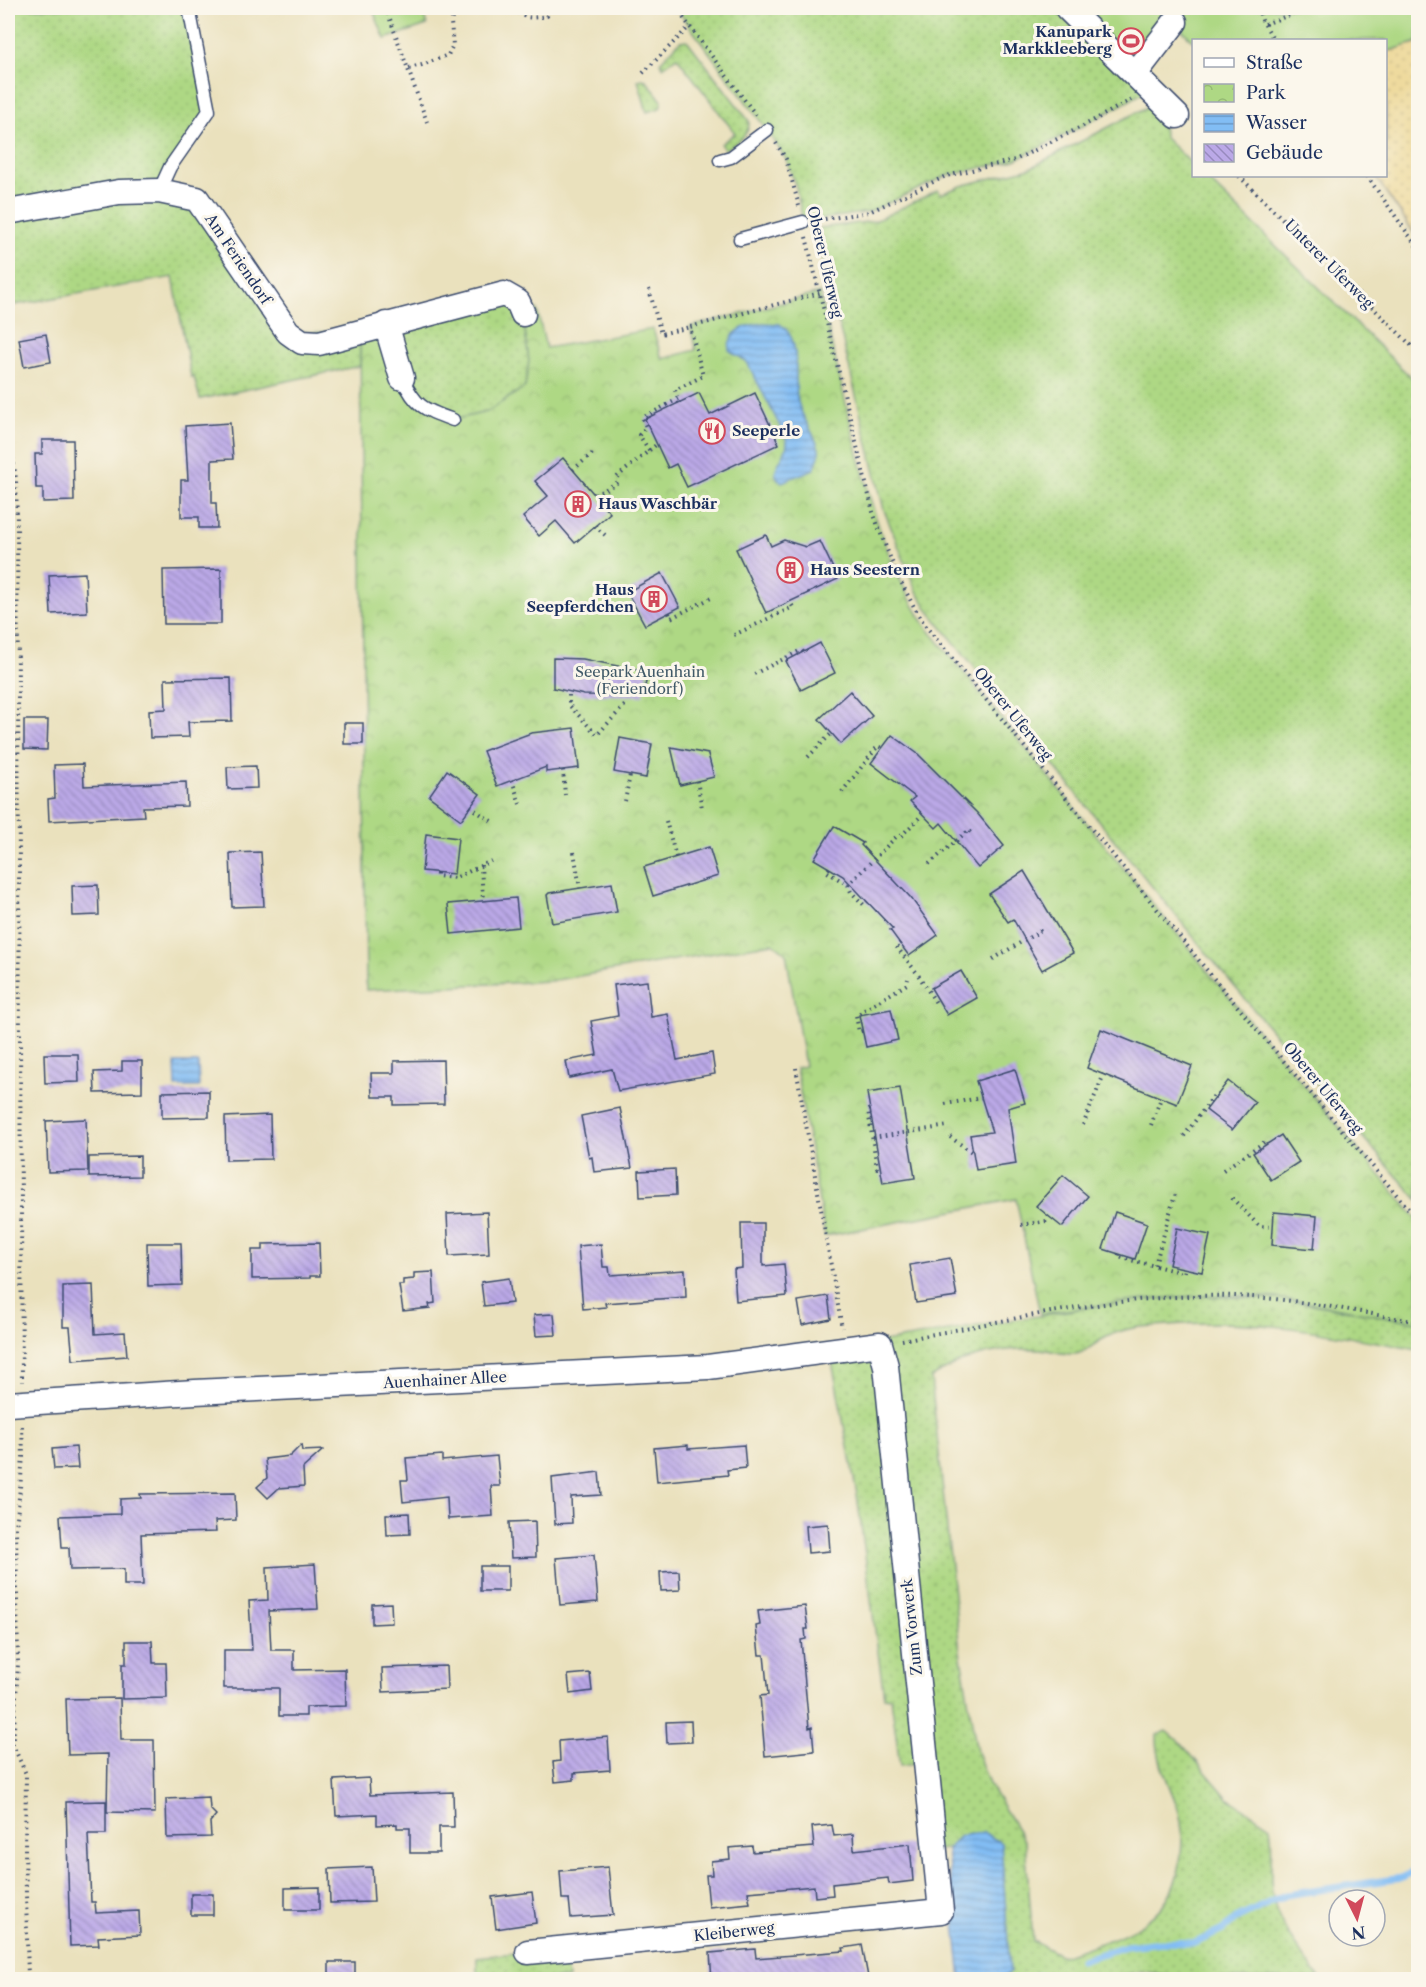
<svg xmlns="http://www.w3.org/2000/svg" width="1426" height="1987" viewBox="0 0 1426 1987" font-family="'Libre Caslon Text',serif">
<style>
.grass{fill:url(#grass-dots);stroke:#648471;stroke-width:1.5}
.sand{fill:url(#sand-dots);stroke:#84847e;stroke-width:1.5}
.park{fill:url(#park-crowns);stroke:#648471;stroke-width:1.5}
.pitch{fill:#aed884;stroke:#648471;stroke-width:1.5}
.water{fill:url(#water-rules);stroke:#4e76a9;stroke-width:1.5}
.lines{fill:none;stroke-linecap:round;stroke-linejoin:round}
.stream{stroke:#82bdf4;stroke-width:7}
.building{fill:url(#building-back-hatch)}
.lane-casing{stroke:#3a4a6c;stroke-width:15}
.street-casing{stroke:#3a4a6c;stroke-width:27}
.path{stroke:#3a4a6c;stroke-width:4;stroke-dasharray:1.5 4.5;stroke-linecap:butt}
.lane{stroke:#fff;stroke-width:12}
.street{stroke:#fff;stroke-width:24}
.labels{text-anchor:middle;stroke-width:6;stroke-linejoin:round;paint-order:stroke}
.poi-label{font-size:15px;font-weight:bold;fill:#1b2f5e;stroke:#fbf7ec;text-anchor:start}
.street-label{font-size:15px;fill:#1b2f5e;stroke:#fbf7ec}
.park-label{font-size:15px;fill:#405968;stroke:#fbf7ec}
</style>
<defs>
<pattern id="grass-dots" width="8" height="8" patternUnits="userSpaceOnUse" patternTransform="scale(1.5)"><rect width="8" height="8" fill="#aed884"/><path d="M2 2h.1M6 6h.1" fill="none" stroke="#95ba74" stroke-width="1.8" stroke-linecap="round"/></pattern>
<pattern id="sand-dots" width="8" height="8" patternUnits="userSpaceOnUse" patternTransform="scale(1.5)"><rect width="8" height="8" fill="#eeda9e"/><path d="M2 2h.1M6 6h.1" fill="none" stroke="#ccbb8a" stroke-width="1.8" stroke-linecap="round"/></pattern>
<pattern id="park-crowns" width="20" height="18" patternUnits="userSpaceOnUse" patternTransform="scale(1.5)"><rect width="20" height="18" fill="#aed884"/><path d="M2 6a3 3 0 1 1 6 0M12 15a3 3 0 1 1 6 0" fill="none" stroke="#95ba74"/></pattern>
<pattern id="water-rules" width="6" height="5" patternUnits="userSpaceOnUse" patternTransform="scale(1.5)"><rect width="6" height="5" fill="#82bdf4"/><path d="M0 2.5h6" fill="none" stroke="#6a9ac9"/></pattern>
<pattern id="building-back-hatch" width="6" height="6" patternUnits="userSpaceOnUse" patternTransform="scale(1.5)"><rect width="6" height="6" fill="#bba9e7"/><path d="M-1 5l2 2M0 0l6 6M5-1l2 2" fill="none" stroke="#978abe"/></pattern>
</defs>
<rect width="100%" height="100%" fill="#fbf7ec"/>
<filter id="ink" filterUnits="userSpaceOnUse"><feTurbulence type="fractalNoise" baseFrequency=".0167" numOctaves="2"/><feDisplacementMap in="SourceGraphic" scale="12" xChannelSelector="R" yChannelSelector="G"/><feConvolveMatrix kernelMatrix="1 2 1 2 8 2 1 2 1" color-interpolation-filters="sRGB"/></filter>
<filter id="wash" filterUnits="userSpaceOnUse"><feTurbulence type="fractalNoise" baseFrequency=".008" numOctaves="4" result="noise"/><feDisplacementMap in="SourceGraphic" scale="24" xChannelSelector="R" yChannelSelector="G"/><feGaussianBlur stdDeviation="1.35" result="paint"/><feColorMatrix in="noise" values="0 0 0 0 0 0 0 0 0 0 0 0 0 0 0 0 0 1.4 0 .05"/><feComposite in="paint" operator="in"/></filter>
<g filter="url(#wash)">
<rect width="100%" height="100%" fill="#eae1bd"/>
<g class="grass">
<path d="M8,8H189L209,111L159,191L197,199L287,332H360V366L200,399L194,377H191L173,277L8,306Z"/>
<path d="M676,8H1067L1150,89L1083,126L1015,160L946,176L869,212L803,222L796,187L786,159L767,130Z"/>
<path d="M687,40L749,121C750,136 736,142 725,150L721,144L735,133L677,57L663,67L660,62L680,41Z"/>
<path d="M642,79L646,80L662,101L660,108L647,112L638,80Z"/>
<path d="M1149,106L1163,120L1164,137L1193,165L1194,176H1204L1418,384V1200C1248,1009 1089,809 928,610L915,588L884,510L816,231L820,228L875,221L938,190L941,194L961,186L1030,168Z"/>
<path d="M504,294L523,314L529,361L525,387L487,412L453,420L410,395L386,324Z"/>
<path d="M1199,1296L1281,1299L1418,1322V1350C1334,1334 1256,1317 1169,1325C1157,1326 1145,1326 1133,1328C1124,1330 1111,1334 1103,1339C1093,1344 1086,1353 1075,1354C1064,1355 1051,1350 1039,1349C1001,1347 963,1357 931,1378L960,1651L977,1752L989,1784L1025,1842L1033,1941L1062,1956C1115,1937 1169,1929 1180,1864C1182,1846 1184,1827 1178,1809C1170,1785 1156,1761 1157,1735L1167,1731L1180,1742L1228,1798L1270,1826C1274,1848 1269,1869 1272,1891C1275,1924 1302,1953 1320,1979H1180L1174,1976L1141,1971L1104,1979H1002L1010,1970L960,1836L947,1849L935,1850L926,1763L900,1766L891,1698L884,1697L857,1495L830,1351L1120,1302Z"/>
<path d="M564,1948L568,1979H477V1957Z"/>
</g>
<path class="sand" d="M1418,42V239L1375,176H1386V52Z"/>
<path class="park" d="M820,293C831,343 843,392 855,441C872,509 887,565 925,625L1210,974L1418,1220V1322C1373,1315 1328,1305 1283,1299C1203,1289 1119,1302 1040,1314L1016,1199L825,1236L796,1068L805,1066L786,953L773,943L550,981L366,990L360,332L386,324L410,395L453,420L487,412L525,387L529,361L523,314L537,309L546,348L653,329L662,359L696,350L690,327Z"/>
<g class="pitch">
<path d="M372,8H421L427,25L385,39Z"/>
<path d="M1067,8H1418V42L1386,52V40L1193,41L1175,23L1135,74Z"/>
</g>
<g class="water">
<path d="M763,323L780,324C804,340 792,378 798,402C802,419 814,432 819,449V456L814,469L782,482C764,470 789,458 787,440L747,362L729,350C728,330 747,325 763,323Z"/>
<path d="M175,1063H198L199,1087H176Z"/>
<path d="M983,1832L1001,1843L1010,1971L1002,1979H961L947,1849L960,1836Z"/>
</g>
<g class="lines">
<g class="stream">
<path d="M1081,1960L1126,1946L1161,1942L1195,1943L1225,1929L1236,1919L1285,1895L1402,1878L1418,1870"/>
<path d="M1026,1980L1039,1976"/>
</g>
</g>
<g id="blocks">
<g class="building">
<path d="M46,334L51,362L24,367L19,339Z"/>
<path d="M699,393L710,415L755,393L779,444L687,487L676,464L668,468L645,419Z"/>
<path d="M230,423L233,459L212,460V503H216L217,528H199V517H181V480H188L185,426Z"/>
<path d="M42,440H73L74,501L43,502V488H36L35,454H42Z"/>
<path d="M563,458L610,513L575,543L556,521L539,536L523,517L548,496L535,481Z"/>
<path d="M766,535L771,546L784,540L806,547L820,541L838,579L766,613L736,549Z"/>
<path d="M221,569V624H164L163,570Z"/>
<path d="M85,573L87,612L51,614L49,575Z"/>
<path d="M662,573L680,607L645,625L627,592Z"/>
<path d="M820,643L835,673L801,690L786,661Z"/>
<path d="M553,658L583,659L648,672L643,696L584,695L553,688Z"/>
<path d="M231,678L232,721L188,722L189,737L150,738L149,710L166,709L165,679Z"/>
<path d="M850,691L872,716L841,744L819,719Z"/>
<path d="M24,720H48L47,750L24,749Z"/>
<rect x="344" y="723" width="19" height="21"/>
<path d="M574,728L579,768L546,772V767L497,786L483,751L531,733Z"/>
<path d="M892,735L918,754L977,813L1004,846L978,868L941,823L936,828L910,801L915,797L871,763Z"/>
<path d="M620,738L652,744L646,778L614,772Z"/>
<path d="M671,747L708,754L714,777L680,785Z"/>
<path d="M83,764L84,786L186,782L187,806L143,807L144,816L49,821L48,799L55,798L54,765Z"/>
<path d="M256,766L257,788L228,789L227,767Z"/>
<path d="M447,770L480,794L461,820L429,796Z"/>
<path d="M834,826L863,843L861,845L911,898L938,935L909,956L890,930L893,929L843,876L814,859Z"/>
<path d="M426,834L458,838L454,874L422,871Z"/>
<path d="M709,847L718,876L653,896L644,867Z"/>
<path d="M261,852L264,906L232,907L230,853Z"/>
<path d="M1024,871L1073,953L1042,970L1013,919L1008,922L989,894Z"/>
<path d="M612,883L617,912L552,923L547,895L549,893Z"/>
<path d="M98,885L99,915L73,916L72,886Z"/>
<path d="M516,898L519,927L451,934L448,904Z"/>
<path d="M961,971L977,998L947,1015L931,988Z"/>
<path d="M647,981L651,1017L668,1014L677,1060L712,1053L715,1074L618,1091L612,1069L569,1078L566,1061L597,1055L591,1021L618,1016L614,985Z"/>
<path d="M891,1009L898,1040L866,1047L859,1015Z"/>
<path d="M1101,1029L1192,1066L1177,1104L1087,1068Z"/>
<path d="M44,1054H78L79,1082L45,1083Z"/>
<path d="M443,1060L444,1104L394,1105V1097H372L371,1073H394V1061Z"/>
<path d="M122,1061H142V1092L95,1093L94,1072L122,1071Z"/>
<path d="M1015,1069L1025,1103L1008,1108L1016,1164L976,1170L970,1135L992,1132L976,1081Z"/>
<path d="M1228,1081L1255,1102L1232,1130L1206,1110Z"/>
<path d="M900,1088L915,1178L883,1183L867,1093Z"/>
<path d="M209,1091V1117L162,1118V1092Z"/>
<path d="M620,1108L632,1168L594,1172L592,1157L589,1158L581,1116Z"/>
<path d="M270,1115L271,1159L226,1160L225,1117Z"/>
<path d="M86,1119L88,1171L48,1172L46,1121Z"/>
<path d="M1281,1135L1299,1162L1271,1180L1253,1153Z"/>
<path d="M140,1156V1176L89,1177V1157Z"/>
<path d="M675,1169L676,1195L640,1197L639,1171Z"/>
<path d="M1063,1175L1088,1196L1062,1227L1036,1206Z"/>
<path d="M487,1212L489,1254L449,1256L447,1214Z"/>
<path d="M1115,1212L1147,1223L1135,1259L1103,1249Z"/>
<path d="M1274,1212L1317,1216L1314,1249L1272,1245Z"/>
<path d="M741,1223H763V1266L784,1264L787,1296L736,1301L734,1269L742,1268Z"/>
<path d="M1177,1228L1210,1235L1202,1272L1169,1265Z"/>
<path d="M147,1243H181L182,1285L148,1286Z"/>
<path d="M319,1243L320,1276H310V1278L252,1279V1250H263V1244Z"/>
<path d="M601,1244L603,1267H609L610,1275L685,1270L686,1297L605,1303L606,1307L583,1309L578,1246Z"/>
<path d="M950,1258L957,1297L916,1303L910,1265Z"/>
<path d="M433,1272L435,1303L429,1304L430,1308L403,1311L399,1285H403V1280L414,1279V1273Z"/>
<path d="M509,1278L512,1303L484,1306L481,1282Z"/>
<path d="M93,1285L95,1334L125,1332L127,1356L73,1360L70,1327H63V1286Z"/>
<path d="M828,1296L831,1319L802,1325L798,1301Z"/>
<path d="M554,1314L556,1335L536,1336L534,1315Z"/>
<path d="M301,1445L302,1451L323,1450L303,1468L304,1486L279,1488L268,1498L257,1487L267,1478L265,1459L290,1456Z"/>
<path d="M688,1445V1449L744,1445L746,1468L727,1470L728,1475L657,1482L654,1448Z"/>
<path d="M76,1447L78,1468L54,1469L52,1449Z"/>
<path d="M442,1455V1461L497,1456L500,1486H491L493,1516L448,1519L447,1497L403,1502L401,1480H408L406,1458Z"/>
<path d="M599,1472L601,1495L571,1497L572,1523L555,1524L552,1478Z"/>
<path d="M235,1493L236,1520L215,1521L216,1532L141,1534L143,1585H124V1569L70,1570L69,1548H62L60,1516L120,1514V1499L141,1498L140,1494Z"/>
<path d="M409,1513L410,1534L387,1535L386,1514Z"/>
<path d="M535,1521L536,1557L511,1558L509,1522Z"/>
<path d="M828,1524L830,1551L808,1553L806,1526Z"/>
<path d="M594,1555L598,1602L560,1605L556,1558Z"/>
<path d="M315,1564L318,1609L269,1611L271,1650H294V1670L345,1669L346,1706L306,1707V1716H279V1688H224V1650H252L249,1601L268,1600L267,1567Z"/>
<rect x="480" y="1566" width="28" height="25"/>
<path d="M679,1571L680,1590L661,1591L660,1572Z"/>
<path d="M391,1603L392,1623L372,1624V1604Z"/>
<path d="M805,1606L808,1629H805L806,1639L801,1640L809,1728L812,1727L814,1751L765,1756L760,1696L768,1695L764,1655H759L756,1626L760,1625L758,1611Z"/>
<path d="M126,1641H152L153,1663H166L167,1698L122,1699V1664H126Z"/>
<path d="M446,1666L447,1689L383,1692L382,1668Z"/>
<path d="M590,1673L592,1691L570,1694L568,1675Z"/>
<path d="M120,1698L121,1740H154L155,1813L107,1812L108,1754L68,1755L66,1699Z"/>
<path d="M691,1721L692,1742L667,1743L666,1722Z"/>
<path d="M608,1737L610,1770L574,1773V1780L555,1782L553,1762L560,1761L559,1741Z"/>
<path d="M369,1778L370,1795L453,1792L454,1827H439V1853H410V1828H397V1824L377,1825V1814L336,1816L334,1780Z"/>
<path d="M209,1797L210,1809L216,1815L210,1822L211,1837L167,1838L166,1799Z"/>
<path d="M106,1801V1834H88L91,1902H95L96,1913L139,1911L140,1935L98,1937L99,1945L70,1946L66,1802Z"/>
<path d="M832,1825L834,1836L853,1834L854,1850L910,1844L913,1881L889,1884L888,1878L832,1884L833,1895L815,1897L814,1886L748,1892L750,1903L709,1907L706,1875H712L711,1861L730,1859L729,1848L752,1846L753,1852L814,1847L812,1827Z"/>
<path d="M372,1867L374,1902L330,1903L329,1869Z"/>
<path d="M608,1867L613,1915L571,1918L569,1899H562L560,1871Z"/>
<path d="M319,1887V1910H285V1888Z"/>
<path d="M532,1892L536,1923L496,1929L492,1897Z"/>
<rect x="191" y="1894" width="22" height="21"/>
<path d="M862,1945L868,1977L851,1980H712L710,1953L755,1949L756,1958L844,1951L843,1948Z"/>
<rect x="329" y="1962" width="26" height="18"/>
</g>
</g>
</g>
<g filter="url(#ink)">
<use href="#blocks" fill-opacity="0" stroke="#3a4a6c" stroke-width="1.5"/>
<g class="lines">
<g class="lane-casing">
<g id="lane">
<path d="M720,160L731,157L767,130"/>
<path d="M159,191L170,167L209,111L189,8"/>
<path d="M740,239L803,222"/>
<path d="M402,378C416,407 423,409 453,420"/>
</g>
</g>
<g class="street-casing">
<g id="street">
<path d="M1067,8L1177,116"/>
<path d="M1135,74L1175,22"/>
<path d="M8,212L119,192L159,191L197,199L288,332L302,342L319,343L504,294L518,302L523,314"/>
<path d="M386,324L402,378"/>
<path d="M8,1404L195,1392L708,1367L880,1344L886,1366L941,1911L528,1952"/>
</g>
</g>
<g class="path">
<path d="M386,8L427,122"/>
<path d="M514,8C522,20 533,18 547,16L550,8"/>
<path d="M676,8L758,118"/>
<path d="M1258,8L1262,20L1274,40"/>
<path d="M1265,24L1309,8"/>
<path d="M409,68L422,65L448,55L453,45L451,22L455,8"/>
<path d="M643,73L690,26"/>
<path d="M776,143L786,159L799,206"/>
<path d="M1239,176L1418,352"/>
<path d="M1367,176L1418,248"/>
<path d="M819,220L869,212L946,176L1015,160L1083,126L1131,100"/>
<path d="M806,237L873,512C887,552 902,589 925,625L1210,974L1418,1220"/>
<path d="M649,289L661,334L690,327"/>
<path d="M679,403L675,390L703,376L690,327L820,293"/>
<path d="M8,422L16,479L17,523L22,1382"/>
<path d="M649,450L639,435L646,427L642,418L678,399"/>
<path d="M573,470L594,452"/>
<path d="M617,477L657,444"/>
<path d="M595,495L620,481"/>
<path d="M595,526L606,536"/>
<path d="M669,613L671,618L711,598"/>
<path d="M734,635L793,607L790,602"/>
<path d="M754,674L801,650L803,652"/>
<path d="M569,695V705L597,735L625,705"/>
<path d="M808,757L832,733"/>
<path d="M563,770L565,795"/>
<path d="M512,780L520,804"/>
<path d="M697,781L702,808"/>
<path d="M842,792L878,746L882,748"/>
<path d="M625,801L630,775"/>
<path d="M470,807L493,822"/>
<path d="M666,821L676,857"/>
<path d="M901,836L922,815"/>
<path d="M574,852L580,888"/>
<path d="M929,864L969,830L971,832"/>
<path d="M481,865L483,901"/>
<path d="M829,868L826,871L848,885L851,892L864,905L867,902"/>
<path d="M437,873V876L455,878L491,861"/>
<path d="M848,885L899,834"/>
<path d="M900,943L896,946L917,973L936,1003L938,1001"/>
<path d="M993,959L1040,931L1043,934"/>
<path d="M862,1031L859,1032L856,1015L907,984L908,979"/>
<path d="M796,1068L842,1328"/>
<path d="M945,1104L981,1098"/>
<path d="M870,1109L868,1110L877,1168L880,1167"/>
<path d="M1083,1125L1104,1074"/>
<path d="M1151,1125L1161,1098"/>
<path d="M1184,1136L1215,1094L1218,1096"/>
<path d="M950,1137L973,1153"/>
<path d="M873,1138L948,1126"/>
<path d="M1223,1170L1266,1141L1267,1144"/>
<path d="M1232,1198L1259,1226L1273,1227"/>
<path d="M1021,1225L1046,1221L1049,1217"/>
<path d="M1119,1254L1118,1257L1184,1273L1185,1269"/>
<path d="M1155,1265L1175,1195"/>
<path d="M902,1340C1000,1322 1098,1299 1198,1296C1272,1293 1346,1310 1418,1322"/>
<path d="M22,1426L23,1457L16,1528L18,1664L13,1745L26,1774L25,1851L28,1980"/>
</g>
<use href="#lane" class="lane"/>
<use href="#street" class="street"/>
</g>
</g>
<defs>
<g id="stadium-ring" transform="scale(1.35)"><circle r="9.5" fill="#fbf7ec" stroke="#d1495b" stroke-width="1.5"/><path d="M0-5a6.5 5 0 1 0 0 10a6.5 5 0 1 0 0-10ZM-3.5-1.8h7v3.6h-7Z" fill="#d1495b"/></g>
<g id="restaurant-ring" transform="scale(1.35)"><circle r="9.5" fill="#fbf7ec" stroke="#d1495b" stroke-width="1.5"/><path d="M-5-6h1v4h1v-4h1v4h1v-4h1v5L-1.5 .5V6h-2V.5L-5-1ZM5-6V6H3V1.5H1.5Q1.5-4 5-6Z" fill="#d1495b"/></g>
<g id="building-ring" transform="scale(1.35)"><circle r="9.5" fill="#fbf7ec" stroke="#d1495b" stroke-width="1.5"/><path d="M-4-6H4V6H1V3H-1V6H-4ZM-2.5-4.3h1.7v1.8h-1.7ZM.8-4.3h1.7v1.8H.8ZM-2.5-1h1.7V.8h-1.7ZM.8-1h1.7V.8H.8Z" fill="#d1495b"/></g>
</defs>
<g fill-rule="evenodd">
<use href="#stadium-ring" x="1131" y="41"/>
<use href="#restaurant-ring" x="712" y="431"/>
<use href="#building-ring" x="578" y="504"/>
<use href="#building-ring" x="790" y="570"/>
<use href="#building-ring" x="654" y="599"/>
</g>
<g class="labels">
<g class="poi-label">
<text x="1112" y="37" text-anchor="end">Kanupark<tspan x="1112" dy="17">Markkleeberg</tspan></text>
<text x="732" y="436">Seeperle</text>
<text x="598" y="509">Haus Waschbär</text>
<text x="810" y="575">Haus Seestern</text>
<text x="634" y="595" text-anchor="end">Haus<tspan x="634" dy="17">Seepferdchen</tspan></text>
</g>
<g class="street-label">
<text transform="translate(238 259) rotate(56)" y="5">Am Feriendorf</text>
<text transform="translate(825 262) rotate(77)" y="5">Oberer Uferweg</text>
<text transform="translate(1329 264) rotate(45)" y="5">Unterer Uferweg</text>
<text transform="translate(1013 714) rotate(51)" y="5">Oberer Uferweg</text>
<text transform="translate(1323 1088) rotate(50)" y="5">Oberer Uferweg</text>
<text transform="translate(445 1380) rotate(-3)" y="5">Auenhainer Allee</text>
<text transform="translate(912 1627) rotate(-96)" y="5">Zum Vorwerk</text>
<text transform="translate(734 1932) rotate(-6)" y="5">Kleiberweg</text>
</g>
<g class="park-label">
<text x="640" y="677">Seepark Auenhain<tspan x="640" dy="17">(Feriendorf)</tspan></text>
</g>
</g>
<rect width="1426" height="1987" fill="none" stroke="#fbf7ec" stroke-width="30"/>
<rect x="1192" y="39" width="195" height="138" fill="#fbf7ec" stroke="#a1a7b3" stroke-width="1.5"/>
<rect x="1204" y="58" width="30" height="9" fill="#ffffff" stroke="#a1a7b3" stroke-width="1.5"/>
<text x="1246" y="69" font-size="18" fill="#1b2f5e">Straße</text>
<rect x="1204" y="84" width="30" height="18" fill="url(#park-crowns)" stroke="#a1a7b3" stroke-width="1.5"/>
<text x="1246" y="99" font-size="18" fill="#1b2f5e">Park</text>
<rect x="1204" y="114" width="30" height="18" fill="url(#water-rules)" stroke="#a1a7b3" stroke-width="1.5"/>
<text x="1246" y="129" font-size="18" fill="#1b2f5e">Wasser</text>
<rect x="1204" y="144" width="30" height="18" fill="url(#building-back-hatch)" stroke="#a1a7b3" stroke-width="1.5"/>
<text x="1246" y="159" font-size="18" fill="#1b2f5e">Gebäude</text>
<g transform="translate(1357 1918) rotate(174)"><circle r="28" fill="#fbf7ec" stroke="#a1a7b3" stroke-width="1.5"/>
<path d="M0-4.5L10 22L0 15L-10 22Z" fill="#d1495b"/>
<text y="-9" font-size="16" font-weight="bold" text-anchor="middle" fill="#1b2f5e">N</text>
</g>
</svg>
